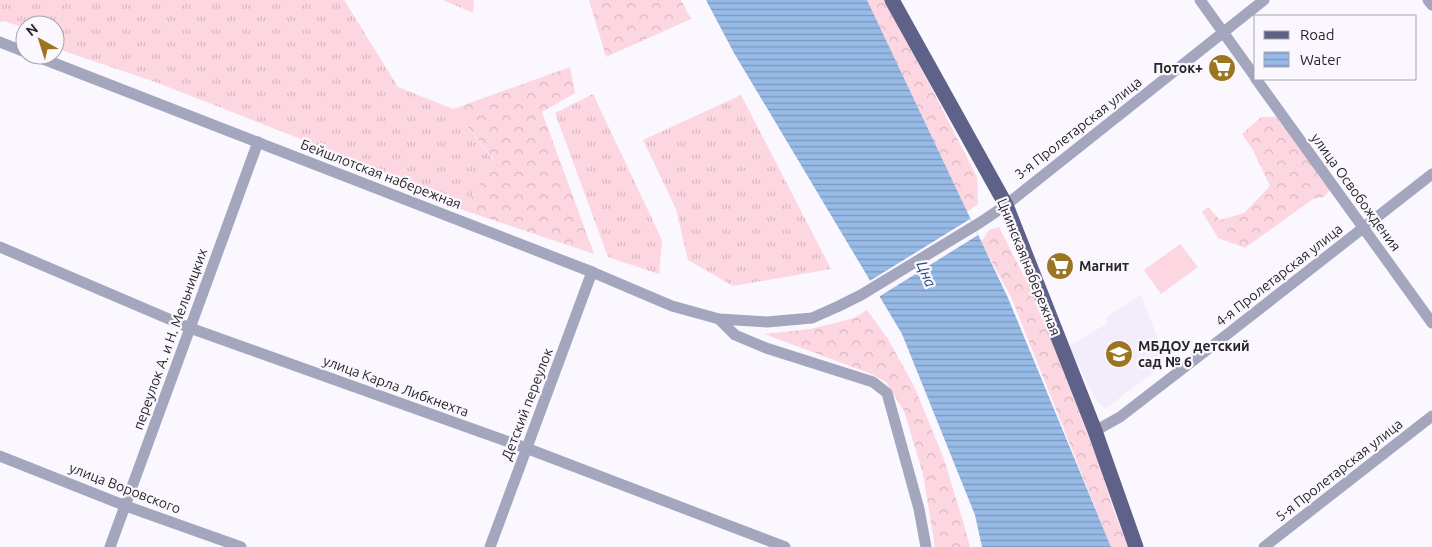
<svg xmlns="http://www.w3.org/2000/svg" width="1432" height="547" viewBox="0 0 1432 547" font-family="Ubuntu,sans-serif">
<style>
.built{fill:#f3ecfb}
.grass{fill:url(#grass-tufts)}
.forest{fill:url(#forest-crowns)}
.garden{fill:#fcd6e0}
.water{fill:url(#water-rules)}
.pier{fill:#fbf7ff}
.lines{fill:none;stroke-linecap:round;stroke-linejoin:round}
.minor{stroke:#a3a6bd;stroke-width:11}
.major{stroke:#5e6188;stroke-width:15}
.labels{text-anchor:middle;stroke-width:4.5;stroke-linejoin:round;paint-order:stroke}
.poi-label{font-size:14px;font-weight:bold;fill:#272629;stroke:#fbf7ff;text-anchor:start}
.street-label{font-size:14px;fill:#272629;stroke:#fbf7ff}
.water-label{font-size:15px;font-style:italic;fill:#18497e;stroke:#fbf7ff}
</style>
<defs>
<pattern id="grass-tufts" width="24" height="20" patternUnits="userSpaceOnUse" patternTransform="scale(1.25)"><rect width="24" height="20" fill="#fcd6e0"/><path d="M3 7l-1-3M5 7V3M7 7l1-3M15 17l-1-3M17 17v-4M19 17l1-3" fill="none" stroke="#d8b8c0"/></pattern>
<pattern id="forest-crowns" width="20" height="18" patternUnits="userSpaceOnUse" patternTransform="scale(1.25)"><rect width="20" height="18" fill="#fcd6e0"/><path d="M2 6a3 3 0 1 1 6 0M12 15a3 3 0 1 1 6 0" fill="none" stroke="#d8b8c0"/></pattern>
<pattern id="water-rules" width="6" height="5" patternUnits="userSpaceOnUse" patternTransform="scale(1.25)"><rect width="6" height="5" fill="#97bae6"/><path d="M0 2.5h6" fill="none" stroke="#7b97ba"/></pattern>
</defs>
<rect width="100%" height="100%" fill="#fbf7ff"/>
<path class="built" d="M1141,295L1167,362L1105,409L1093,395L1069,346L1108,323L1105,318Z"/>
<g class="grass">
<path d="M0,0H344L398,87L453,109L495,162L463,210L354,160L158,83L55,48V25H25V31L22,27L4,21L0,22Z"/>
<path d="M443,0H474L473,13Z"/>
<path d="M593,94L662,240L659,274L608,257L555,113Z"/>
<path d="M741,95L831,269L733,286L688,260L676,209L643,140Z"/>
</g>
<g class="forest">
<path d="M589,0H681L691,19L606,57Z"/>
<path d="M867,0H885L935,95L977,177L978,204L967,212Z"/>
<path d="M570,67L575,93L542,112L594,254L463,210L495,161L453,109Z"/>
<path d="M1261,117H1276L1294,139L1330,190L1324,197L1313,199L1245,248L1218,238L1202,212L1208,207L1220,220L1244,213L1270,186L1253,150L1242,134Z"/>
<path d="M999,227L1036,300L1096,456L1116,517L1129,547H1111L1011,297L981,242L989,230Z"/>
<path d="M867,310L888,339L914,386L944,459L965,528L970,547H935L923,474L904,411L886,382L869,373L764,334L811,329L854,318Z"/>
</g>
<path class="garden" d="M1180,244L1198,267L1161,294L1144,270Z"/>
<path class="water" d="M706,0H867L1008,298L1111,547H982L975,515L902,334L734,53Z"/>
<path class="pier" d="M970,219L978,235L877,298L868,282Z"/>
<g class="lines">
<g class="minor">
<path d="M1200,0L1256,78"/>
<path d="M1428,0L1432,5"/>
<path d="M0,42L25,52"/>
<path d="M33,55L592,272L672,306L719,319L767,322L812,318L839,306L861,295L981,222L1006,205L1264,0"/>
<path d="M1256,79L1432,323"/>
<path d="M0,247L190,328L526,448L785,547"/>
<path d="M719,319L735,335L766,348L873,382L887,393L919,509L926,547"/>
<path d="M1095,431L1120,417L1225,336L1432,174"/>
<path d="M0,456L126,506L241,547"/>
<path d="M110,547L258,142"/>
<path d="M490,547L592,272"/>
<path d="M1264,547L1432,416"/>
</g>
<path class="major" d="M892,0L1006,205L1095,431L1136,547"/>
</g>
<defs>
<g id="supermarket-disc" transform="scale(1.4375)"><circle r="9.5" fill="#9c7522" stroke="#fbf7ff"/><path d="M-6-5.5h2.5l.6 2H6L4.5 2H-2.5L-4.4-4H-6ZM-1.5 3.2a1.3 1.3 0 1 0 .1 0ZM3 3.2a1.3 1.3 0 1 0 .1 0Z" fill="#fff"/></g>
<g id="school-disc" transform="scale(1.4375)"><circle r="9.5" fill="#9c7522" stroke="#fbf7ff"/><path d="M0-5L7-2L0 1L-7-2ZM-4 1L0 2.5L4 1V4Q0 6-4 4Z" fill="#fff"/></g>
</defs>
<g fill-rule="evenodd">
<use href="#supermarket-disc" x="1222" y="68"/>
<use href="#supermarket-disc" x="1060" y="266"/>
<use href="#school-disc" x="1119" y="354"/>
</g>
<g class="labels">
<g class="poi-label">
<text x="1203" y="73" text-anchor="end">Поток+</text>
<text x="1079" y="271">Магнит</text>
<text x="1138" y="351">МБДОУ детский<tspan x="1138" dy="16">сад № 6</tspan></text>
</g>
<g class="street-label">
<text transform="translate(1078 128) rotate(-38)" y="5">3-я Пролетарская улица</text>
<text transform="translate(381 174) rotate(21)" y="5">Бейшлотская набережная</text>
<text transform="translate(1356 192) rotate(54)" y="5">улица Освобождения</text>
<text transform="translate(1029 267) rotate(68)" y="5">Цнинская набережная</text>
<text transform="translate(1279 275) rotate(-38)" y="5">4-я Пролетарская улица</text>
<text transform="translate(170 339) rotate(-70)" y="5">переулок А. и Н. Мельницких</text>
<text transform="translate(396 386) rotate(20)" y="5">улица Карла Либкнехта</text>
<text transform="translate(527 404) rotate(-69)" y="5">Детский переулок</text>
<text transform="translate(1339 470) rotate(-38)" y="5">5-я Пролетарская улица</text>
<text transform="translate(125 488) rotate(21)" y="5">улица Воровского</text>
</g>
<g class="water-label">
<text transform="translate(926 274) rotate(67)" y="5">Цна</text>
</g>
</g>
<rect x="1254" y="15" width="162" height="65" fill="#fbf7ff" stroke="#a6a3a9"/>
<rect x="1264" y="31" width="25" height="8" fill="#5e6188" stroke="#a6a3a9"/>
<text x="1300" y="40" font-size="15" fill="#272629">Road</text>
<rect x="1264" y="52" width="25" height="15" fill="url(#water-rules)" stroke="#a6a3a9"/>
<text x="1300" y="65" font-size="15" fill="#272629">Water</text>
<g transform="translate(40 40) rotate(321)"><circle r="24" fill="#fbf7ff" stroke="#a6a3a9"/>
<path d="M0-4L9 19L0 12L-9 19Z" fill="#9c7522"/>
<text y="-8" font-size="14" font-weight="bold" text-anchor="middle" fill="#272629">N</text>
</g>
</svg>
